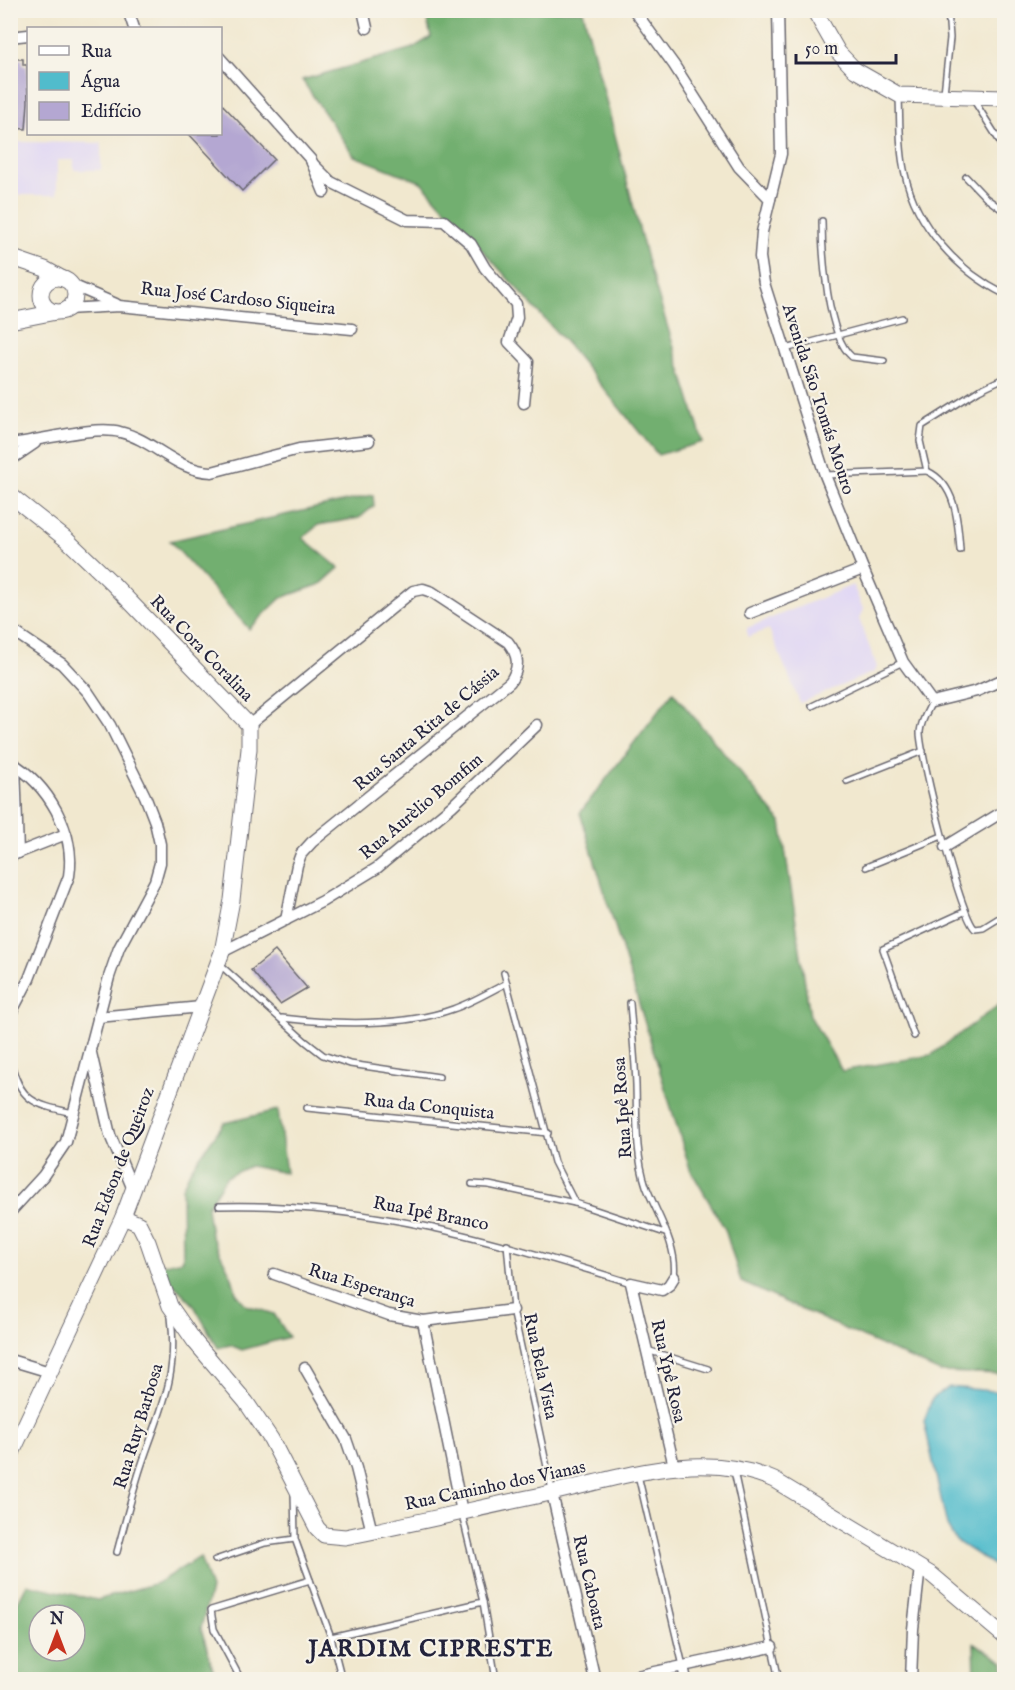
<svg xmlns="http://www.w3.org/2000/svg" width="1015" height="1690" viewBox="0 0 1015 1690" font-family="'IM FELL English',serif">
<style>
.built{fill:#dfd5f5}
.forest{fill:#72af6f;stroke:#4a6855;stroke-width:1.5;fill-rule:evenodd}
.water{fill:#51bccc;stroke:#3a6f84;stroke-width:1.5}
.building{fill:#b4a7d2}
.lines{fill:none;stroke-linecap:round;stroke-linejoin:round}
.lane-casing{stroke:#6a676f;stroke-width:8}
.street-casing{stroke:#6a676f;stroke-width:13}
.secondary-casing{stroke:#6a676f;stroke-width:17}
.lane{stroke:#fff;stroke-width:5}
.street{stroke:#fff;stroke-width:10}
.secondary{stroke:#fff;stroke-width:15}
.labels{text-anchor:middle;stroke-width:4.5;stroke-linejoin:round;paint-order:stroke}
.street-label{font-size:18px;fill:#22223b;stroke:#f7f3e8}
.district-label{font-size:24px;font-weight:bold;letter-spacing:1.5px;fill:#22223b;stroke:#f7f3e8}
</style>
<rect width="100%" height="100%" fill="#f7f3e8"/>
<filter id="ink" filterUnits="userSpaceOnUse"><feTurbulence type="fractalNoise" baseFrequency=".0167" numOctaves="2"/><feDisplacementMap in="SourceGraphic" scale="12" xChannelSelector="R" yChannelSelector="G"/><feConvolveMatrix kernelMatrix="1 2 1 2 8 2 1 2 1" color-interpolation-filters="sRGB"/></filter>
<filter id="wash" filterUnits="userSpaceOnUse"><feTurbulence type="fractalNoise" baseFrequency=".008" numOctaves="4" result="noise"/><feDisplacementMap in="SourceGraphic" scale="24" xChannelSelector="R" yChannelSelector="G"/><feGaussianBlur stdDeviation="1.35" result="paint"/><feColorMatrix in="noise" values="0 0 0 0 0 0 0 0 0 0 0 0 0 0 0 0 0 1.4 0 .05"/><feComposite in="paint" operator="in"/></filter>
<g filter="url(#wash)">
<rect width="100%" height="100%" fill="#f1e8cf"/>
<g class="built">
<path d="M11,142L101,143V170H74V160H57V195H11Z"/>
<path d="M853,585L863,609L859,619L877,667L874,672L800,703L769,629L747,637V628Z"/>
</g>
<g class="forest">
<path d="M425,11H583L648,263L703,442L658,455L568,345L421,182L354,156L302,80L413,48L431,37Z"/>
<path d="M373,495L374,506L359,518L318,525L303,538L339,568L321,584L281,598L249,629L170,541Z"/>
<path d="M673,692L781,822L810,1016L842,1071L931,1055L1004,1001V1374L940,1372L741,1282L725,1229L690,1169L580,813Z"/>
<path d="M278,1110L286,1173L250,1166L226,1177L207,1207L211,1235L232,1277L236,1293L246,1305L274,1314L289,1337L242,1350L230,1345L218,1348L193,1304L170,1281L160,1265L183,1260L182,1188L191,1169L224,1123Z"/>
<path d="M200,1557L211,1589L201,1628L216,1679H11V1615L27,1584L97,1600L157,1583ZM39,1615H75V1651H39Z"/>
<path d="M974,1643L1004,1662V1679H975Z"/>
</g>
<path class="water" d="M949,1387L1004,1392V1572L956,1541L947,1526L924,1421L932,1399Z"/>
<g id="blocks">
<g class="building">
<path d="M10,59H23V65H27L28,102L26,129L10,128Z"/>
<path d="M220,102L274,159L242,191L189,134H220Z"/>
<path d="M275,951L307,988L280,1004L251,970Z"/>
</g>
</g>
</g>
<g filter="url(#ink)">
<use href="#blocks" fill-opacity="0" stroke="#6a676f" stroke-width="1.5"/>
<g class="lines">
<g class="lane-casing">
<g id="lane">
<path d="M944,93L950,38L948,10"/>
<path d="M899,97C900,122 899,150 905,174C916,226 958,271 1004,294"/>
<path d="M973,99L1004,148"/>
<path d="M966,177L986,198L1004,211"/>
<path d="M822,221C822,253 827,336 852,357L884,361"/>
<path d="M785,349L902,318"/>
<path d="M927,471C956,484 958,521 960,550"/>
<path d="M825,475L927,471L920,441L922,426L979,390L1004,378"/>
<path d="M1003,589L1004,587"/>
<path d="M932,702C927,712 921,721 920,732C920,755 960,916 975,929L983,928L1004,915"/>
<path d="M812,706L903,662"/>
<path d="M847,781L923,751"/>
<path d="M866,867L942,836"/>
<path d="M219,964L305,1041L323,1055L350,1064L439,1077"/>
<path d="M504,973L554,1162L575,1203"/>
<path d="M630,1003C632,1030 635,1058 636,1085C637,1119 635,1153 646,1186C657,1215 678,1245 674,1277"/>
<path d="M282,1018C332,1024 404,1027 453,1009C471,1003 489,992 507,983"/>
<path d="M914,1036L883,949L964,912"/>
<path d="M10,1060C21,1102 33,1104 73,1113"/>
<path d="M307,1108L548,1133"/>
<path d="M472,1184L489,1185L575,1203L665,1233"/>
<path d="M219,1206C364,1202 495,1240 631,1283"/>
<path d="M507,1244L513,1310L552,1490"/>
<path d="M647,1350L708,1369"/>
<path d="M734,1471L779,1680"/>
<path d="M638,1475L683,1666"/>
<path d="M294,1491L295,1539L331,1637L342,1680"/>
<path d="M462,1514L483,1602L496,1680"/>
<path d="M117,1552C124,1526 131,1499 139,1473C158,1413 179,1382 171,1317"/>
<path d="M215,1560L265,1543L295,1539"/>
<path d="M331,1637L483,1602"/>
<path d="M239,1676L214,1629L211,1610L310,1580"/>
</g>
</g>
<g class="street-casing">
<g id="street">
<path d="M128,10L134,28"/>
<path d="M363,10L367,28"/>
<path d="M634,10L674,65L739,167L770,199"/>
<path d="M778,10L781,154L762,232L760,257L764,283L825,475L863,569L903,662L932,702L977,691L1004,679"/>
<path d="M10,37L28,35"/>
<path d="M220,58L311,160L324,192"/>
<path d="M312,163L331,182L407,220L444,221L471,244L485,268L516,304L517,318L509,342L528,362L524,403"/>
<path d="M72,285L116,304"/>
<path d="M67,309L119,306L352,329"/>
<path d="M10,444C39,441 95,425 120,432C154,440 176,471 212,472L299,449L369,441"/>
<path d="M10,460L35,443"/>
<path d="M750,613L863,569"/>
<path d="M10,629L62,664L88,692L110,725L145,796L155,822L160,844V863L155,881L119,948L109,977L66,1142L43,1176L10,1212"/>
<path d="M249,725L413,591L423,589L432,592L508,642C519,656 520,667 510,682L312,842L301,854L297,865L286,920"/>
<path d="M10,762C48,784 76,832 69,876L29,979L10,1015"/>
<path d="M15,764L18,853"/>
<path d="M945,847L1004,811"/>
<path d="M10,856L66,834"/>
<path d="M222,952L323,901L377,868L452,806L537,725"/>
<path d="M98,1017L201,1007"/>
<path d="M91,1053L110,1135L132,1187"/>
<path d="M274,1274L389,1315L423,1321L513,1310"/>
<path d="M674,1277L669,1285L662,1290L631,1283L674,1466"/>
<path d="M423,1321L462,1512"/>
<path d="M10,1360L50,1372"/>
<path d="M305,1368L346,1439L356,1468L372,1532"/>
<path d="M552,1493L595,1680"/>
<path d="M683,1666L686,1680"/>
<path d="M341,1679L343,1680"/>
<path d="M618,1680L772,1647"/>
<path d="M911,1680L913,1629L920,1567"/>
</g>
</g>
<g class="secondary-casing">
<g id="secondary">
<path d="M814,10L838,52L855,70L899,95L1004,98"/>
<path d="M10,257L45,269L63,279"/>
<circle cx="58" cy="295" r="17"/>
<path d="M10,321L56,312"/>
<path d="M10,495L67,540L112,583L249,725V749L232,900L222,952L123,1217L10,1457"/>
<path d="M123,1217L139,1224L148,1242L170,1306L195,1342L246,1402L271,1439L317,1528L324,1535L345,1537C412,1524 479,1508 546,1494C621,1478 700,1448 774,1480L932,1575L1004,1636"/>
</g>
</g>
<use href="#lane" class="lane"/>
<use href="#street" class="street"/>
<use href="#secondary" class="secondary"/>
</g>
</g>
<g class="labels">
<g class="street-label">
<text transform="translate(238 298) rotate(6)" y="6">Rua José Cardoso Siqueira</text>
<text transform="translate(819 399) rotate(72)" y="6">Avenida São Tomás Mouro</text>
<text transform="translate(202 648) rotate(46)" y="6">Rua Cora Coralina</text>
<text transform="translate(426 728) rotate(-40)" y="6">Rua Santa Rita de Cássia</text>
<text transform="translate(421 806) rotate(-40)" y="6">Rua Aurèlio Bomfim</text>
<text transform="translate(429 1106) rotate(6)" y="6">Rua da Conquista</text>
<text transform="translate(622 1108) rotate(-94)" y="6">Rua Ipê Rosa</text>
<text transform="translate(118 1167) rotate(-69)" y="6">Rua Edson de Queiroz</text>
<text transform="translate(431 1213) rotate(11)" y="6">Rua Ipê Branco</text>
<text transform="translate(362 1285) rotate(17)" y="6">Rua Esperança</text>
<text transform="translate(541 1366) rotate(78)" y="6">Rua Bela Vista</text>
<text transform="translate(669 1371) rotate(77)" y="6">Rua Ypê Rosa</text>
<text transform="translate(138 1426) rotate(-73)" y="6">Rua Ruy Barbosa</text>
<text transform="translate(495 1485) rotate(-12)" y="6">Rua Caminho dos Vianas</text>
<text transform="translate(590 1582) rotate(77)" y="6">Rua Caboata</text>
</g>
<g class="district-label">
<text x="431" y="1656">JARDIM CIPRESTE</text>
</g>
</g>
<rect width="1015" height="1690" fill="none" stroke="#f7f3e8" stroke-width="36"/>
<rect x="27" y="27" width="195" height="108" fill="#f7f3e8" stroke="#a29fa3" stroke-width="1.5"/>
<rect x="39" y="46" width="30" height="9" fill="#ffffff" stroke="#a29fa3" stroke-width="1.5"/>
<text x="81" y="57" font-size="18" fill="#22223b">Rua</text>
<rect x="39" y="72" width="30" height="18" fill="#51bccc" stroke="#a29fa3" stroke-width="1.5"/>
<text x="81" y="87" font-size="18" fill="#22223b">Água</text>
<rect x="39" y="102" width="30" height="18" fill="#b4a7d2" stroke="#a29fa3" stroke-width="1.5"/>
<text x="81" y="117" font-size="18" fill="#22223b">Edifício</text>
<g transform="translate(57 1633)"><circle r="28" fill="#f7f3e8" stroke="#a29fa3" stroke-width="1.5"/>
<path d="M0-4.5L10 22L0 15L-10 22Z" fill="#c8321e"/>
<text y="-9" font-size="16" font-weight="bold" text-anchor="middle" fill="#22223b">N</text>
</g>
<path d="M796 54v9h100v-9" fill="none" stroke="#22223b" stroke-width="3"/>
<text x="805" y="54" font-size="18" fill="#22223b" stroke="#f7f3e8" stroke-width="4.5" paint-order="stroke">50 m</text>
</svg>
